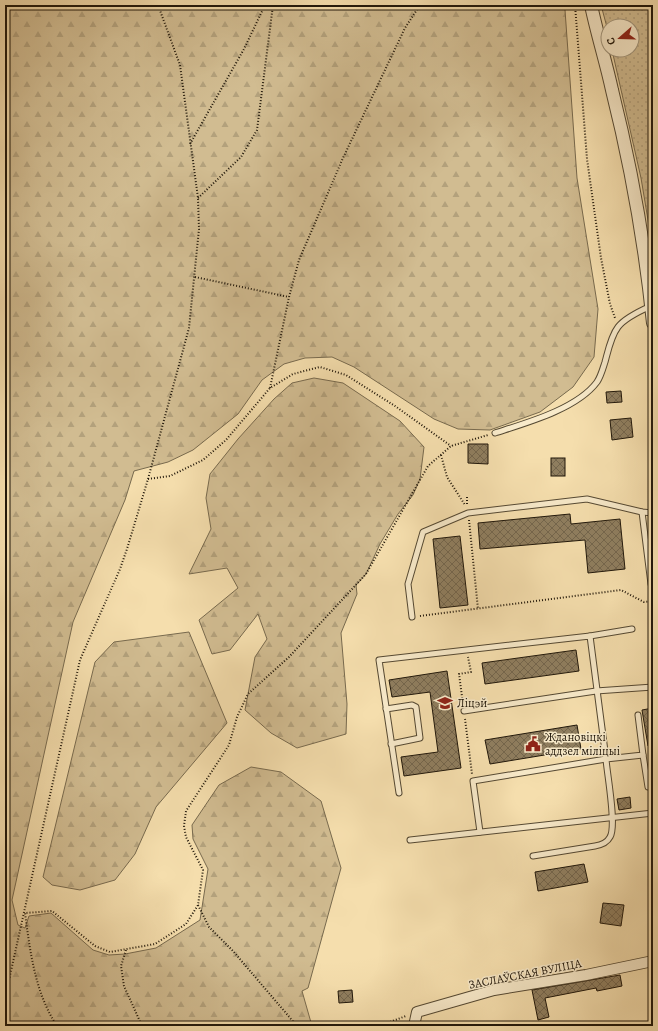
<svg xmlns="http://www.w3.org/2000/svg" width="658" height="1031" viewBox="0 0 658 1031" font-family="Alegreya,serif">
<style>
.grass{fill:url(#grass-dots);stroke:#786a4e}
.forest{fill:url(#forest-firs);stroke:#786a4e}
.building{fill:url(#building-cross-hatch);stroke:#20170a}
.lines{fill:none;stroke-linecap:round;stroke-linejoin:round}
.service-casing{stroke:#554933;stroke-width:7}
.minor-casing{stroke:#554933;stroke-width:12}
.tertiary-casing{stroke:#554933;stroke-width:14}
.path{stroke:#20170a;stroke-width:2;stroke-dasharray:1 2;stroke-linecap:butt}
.service{stroke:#f8eaca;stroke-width:5}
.minor{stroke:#f8eaca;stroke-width:10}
.tertiary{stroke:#f8eaca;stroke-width:12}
.labels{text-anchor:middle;stroke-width:3;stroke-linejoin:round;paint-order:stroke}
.poi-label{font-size:12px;fill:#20170a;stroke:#f8eaca;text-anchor:start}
.street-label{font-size:12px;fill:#20170a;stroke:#f8eaca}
</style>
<defs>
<pattern id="grass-dots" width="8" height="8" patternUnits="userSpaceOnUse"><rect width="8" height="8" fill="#d1bc91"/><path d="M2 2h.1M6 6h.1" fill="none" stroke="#b3a17c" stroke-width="1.8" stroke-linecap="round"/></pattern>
<pattern id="forest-firs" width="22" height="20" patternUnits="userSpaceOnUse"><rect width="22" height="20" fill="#d1bc91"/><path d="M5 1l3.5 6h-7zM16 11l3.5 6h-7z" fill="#b3a17c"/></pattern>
<pattern id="building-cross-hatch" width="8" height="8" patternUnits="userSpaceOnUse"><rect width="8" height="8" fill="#8f7e5f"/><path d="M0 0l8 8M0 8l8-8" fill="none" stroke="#74664d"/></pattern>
</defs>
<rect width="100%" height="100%" fill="#f5dead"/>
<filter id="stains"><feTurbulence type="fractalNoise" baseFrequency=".005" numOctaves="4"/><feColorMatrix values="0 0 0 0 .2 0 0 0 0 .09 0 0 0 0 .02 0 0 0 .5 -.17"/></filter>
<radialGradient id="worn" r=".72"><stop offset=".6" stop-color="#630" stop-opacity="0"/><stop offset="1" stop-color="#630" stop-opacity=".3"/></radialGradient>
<path class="grass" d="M601,5H652L653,250L641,178L612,50H632V26H608V31Z"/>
<g class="forest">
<path d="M5,5H563L565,10L577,178L598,309L594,357L573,387L540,412L490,430L458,429L434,419L354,367L332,357L305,358L284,364L262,380L238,414L193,450L168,462L134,471L125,500L73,622L12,900L18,925L25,928L29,916L51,913L93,950L109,955L125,954L156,948L200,920L208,869L193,839L192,825L219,785L251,767L281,772L321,801L341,868L308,988L302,991L312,1026H5Z"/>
<path d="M314,378L343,383L400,421L424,447L420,479L413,495L398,514L380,544L366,574L356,585L357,594L341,633L347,704L346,734L297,748L271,733L245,710L255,657L267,639L258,614L230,650L212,654L199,620L238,588L227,568L189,574L211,529L206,498L210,474L238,439L274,399L292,383Z"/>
<path d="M189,632L227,723L156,807L135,854L115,880L80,890L52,885L43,877L95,662L114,642Z"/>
</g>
<g class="building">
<path d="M621,391L622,402L607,403L606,392Z"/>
<path d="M631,418L633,437L612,440L610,420Z"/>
<path d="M468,444H488V464L468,463Z"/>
<rect x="551" y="458" width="14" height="18"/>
<path d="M570,514L571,524L620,519L625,569L588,573L585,540L480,549L478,523Z"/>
<path d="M460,536L468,605L440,608L433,539Z"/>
<path d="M576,650L579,671L485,684L482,663Z"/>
<path d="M447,671L461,768L404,776L401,757L438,752L430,692L392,697L389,680Z"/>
<path d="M653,708V746H648L642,710Z"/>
<path d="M577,725L581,749L490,764L485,740Z"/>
<path d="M630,797L631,808L619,810L617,799Z"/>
<path d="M584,864L588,882L538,891L535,872Z"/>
<path d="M603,903L624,905L621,926L600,923Z"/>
<path d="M620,975L622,986L597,991L596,988L545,998L549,1017L538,1020L532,990Z"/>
<path d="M352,990L353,1002L339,1003L338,991Z"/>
</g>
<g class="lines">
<g class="service-casing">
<g id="service">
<path d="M495,433C526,423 577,409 597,382C601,376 603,368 605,362C608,351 611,336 618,327C624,319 642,310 651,306"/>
<path d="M642,512L651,584"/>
<path d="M412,617L408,584L423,532L468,513L587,499L642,512L653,513"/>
<path d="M590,636L632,629"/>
<path d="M386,709L412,705L416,707L420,738L391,744"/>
<path d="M464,711L596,691L653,687"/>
<path d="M643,755L648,787"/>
<path d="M399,793L379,660L590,636L606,759L473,781L480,832"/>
<path d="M410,840L653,813"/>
<path d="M533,856L595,846C601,845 607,843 610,837C617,826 607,774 606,759L643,755L638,715"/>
</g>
</g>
<g class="minor-casing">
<path id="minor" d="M414,1026L417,1012L494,990L586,975L653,961"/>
</g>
<g class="tertiary-casing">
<path id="tertiary" d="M591,5C597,34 606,62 612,90C631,166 645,245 653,323"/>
</g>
<g class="path">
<path d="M575,5L587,159L601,258L610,304L615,318"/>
<path d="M190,144L244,49L265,5"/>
<path d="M198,198L241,157L257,130L273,5"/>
<path d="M195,277L289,297"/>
<path d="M270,388L289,297L299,260L343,158L405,28L420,5"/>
<path d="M441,455L447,477L465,505"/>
<path d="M148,479L170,476L203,460L226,440L270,388L293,374L320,367L346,375L395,406L451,446"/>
<path d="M467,497V506"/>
<path d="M469,520L478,609"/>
<path d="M420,616L621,590L644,602L653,601"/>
<path d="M463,704L459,674L471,672L468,657"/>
<path d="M465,719L472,774"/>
<path d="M198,905L209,927L233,951L297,1026"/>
<path d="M126,950L121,966L124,986L142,1026"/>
<path d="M5,998L80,660L120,569L127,549L148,479L189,328L199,229L198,198L180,65L158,5"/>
<path d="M57,1026C35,993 30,951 25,913L52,911L95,946L110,952L155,944L186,924L198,905L203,870L186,837L184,826L186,811L229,745L237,717L248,694L289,657L366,574L428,466L451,446L488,435"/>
<path d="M379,1026L406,1016"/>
</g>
<use href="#service" class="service"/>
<use href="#minor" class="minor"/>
<use href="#tertiary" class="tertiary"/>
</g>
<defs>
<g id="school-bare" transform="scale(1.2)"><path d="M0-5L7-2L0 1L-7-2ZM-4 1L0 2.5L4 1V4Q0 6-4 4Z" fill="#8f2418" stroke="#f8eaca" stroke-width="2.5" paint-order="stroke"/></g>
<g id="civic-bare" transform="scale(1.2)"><path d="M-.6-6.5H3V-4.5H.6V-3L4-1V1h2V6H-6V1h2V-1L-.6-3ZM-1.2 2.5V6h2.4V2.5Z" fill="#8f2418" stroke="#f8eaca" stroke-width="2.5" paint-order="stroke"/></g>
</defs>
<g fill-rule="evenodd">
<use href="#school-bare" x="445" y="703"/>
<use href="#civic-bare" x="533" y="744"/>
</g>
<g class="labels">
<g class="poi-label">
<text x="457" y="707">Ліцэй</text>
<text x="545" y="741">Ждановіцкі<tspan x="545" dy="14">аддзел міліцыі</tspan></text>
</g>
<g class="street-label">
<text transform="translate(525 974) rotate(-11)" y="4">ЗАСЛАЎСКАЯ ВУЛІЦА</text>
</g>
</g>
<rect width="658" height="1031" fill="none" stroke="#f5dead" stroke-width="20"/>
<rect x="6" y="6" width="646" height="1019" fill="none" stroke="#20170a" stroke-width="2"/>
<rect x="10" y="10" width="638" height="1011" fill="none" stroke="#20170a"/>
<g transform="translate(620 38) rotate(250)"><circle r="19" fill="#f8eaca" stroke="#a2967d"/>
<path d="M0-3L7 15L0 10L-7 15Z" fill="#8f2418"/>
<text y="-6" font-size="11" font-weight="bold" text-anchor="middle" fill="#20170a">С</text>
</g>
<rect width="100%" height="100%" filter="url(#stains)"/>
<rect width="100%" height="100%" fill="url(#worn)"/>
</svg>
